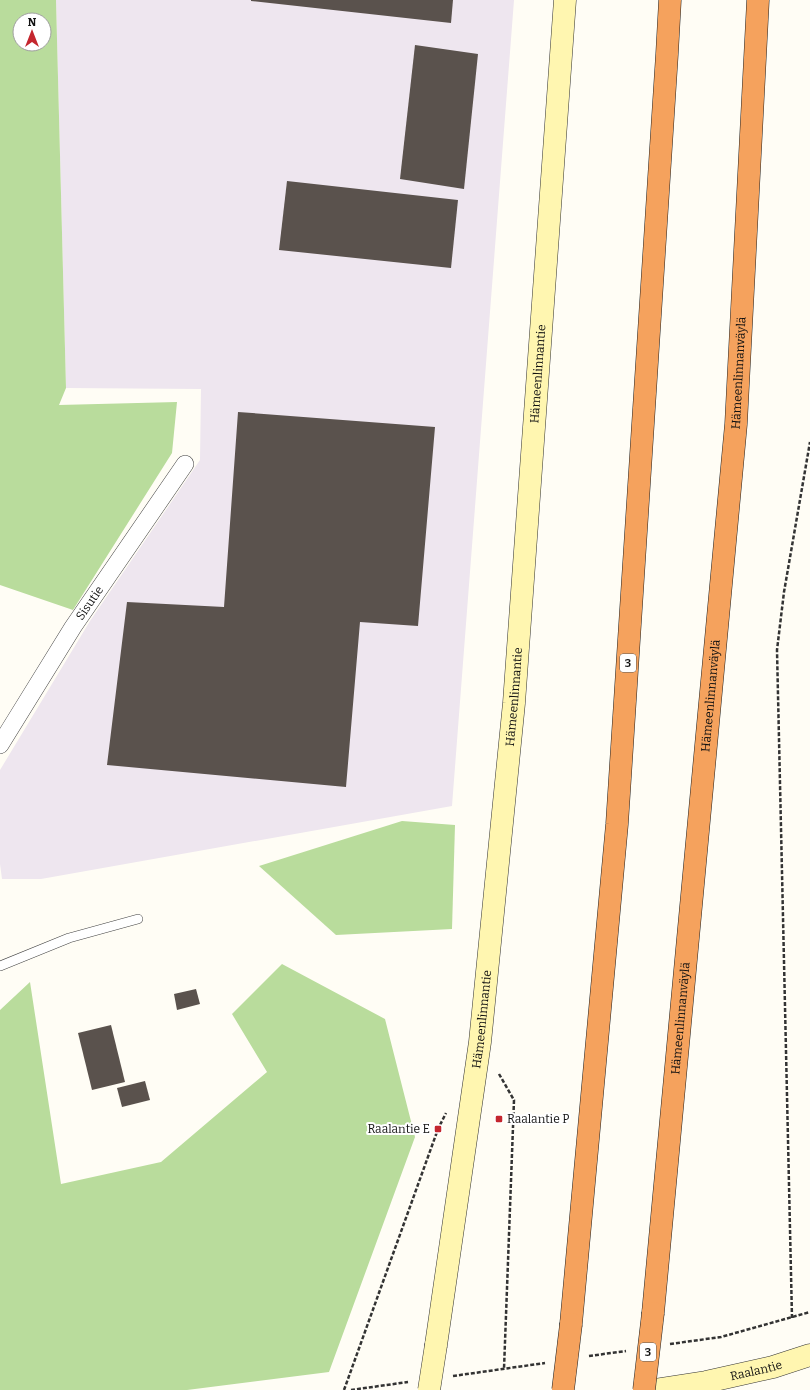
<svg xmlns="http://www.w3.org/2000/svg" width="810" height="1390" viewBox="0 0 810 1390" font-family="Bitter,serif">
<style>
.industrial{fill:#eee6ef}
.forest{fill:#b9dc9c;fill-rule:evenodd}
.building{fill:#5a524d}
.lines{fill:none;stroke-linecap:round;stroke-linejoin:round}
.lane-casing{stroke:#444;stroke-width:10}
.street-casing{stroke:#444;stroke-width:18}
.secondary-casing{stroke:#333;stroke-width:23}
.highway-casing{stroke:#222;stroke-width:23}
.path{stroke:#333;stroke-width:2.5;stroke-dasharray:4 2;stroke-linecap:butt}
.lane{stroke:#fff;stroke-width:9}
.street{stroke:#fff;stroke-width:17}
.secondary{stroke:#fff6b0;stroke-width:22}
.highway{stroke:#f5a25d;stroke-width:22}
.secondary-bridge-casing{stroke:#333;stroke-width:23;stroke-linecap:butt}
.highway-bridge-casing{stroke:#222;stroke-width:23;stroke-linecap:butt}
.secondary-bridge{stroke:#fff6b0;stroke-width:22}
.highway-bridge{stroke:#f5a25d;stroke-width:22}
.poi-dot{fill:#c4262e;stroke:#fff;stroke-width:1.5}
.labels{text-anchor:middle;stroke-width:4;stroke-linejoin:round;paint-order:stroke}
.shield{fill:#fff;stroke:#585858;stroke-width:1}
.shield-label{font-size:11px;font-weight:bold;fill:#111}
.street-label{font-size:12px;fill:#111;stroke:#fff}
.poi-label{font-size:12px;fill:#111;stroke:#fff;text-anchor:start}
</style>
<rect width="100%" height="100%" fill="#fffdf5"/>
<path class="industrial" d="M56,0H514L452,806L41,879H2L0,864V770L90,621L200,460L201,389L66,388Z"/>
<g class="forest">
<path d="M0,0H56L66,388L59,405L177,402L172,453L73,610L0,585ZM20,20H44V44H20Z"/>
<path d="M402,821L455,825L452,929L336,935L259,866Z"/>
<path d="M282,964L385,1019L415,1137L329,1372L187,1390H0V1010L30,982L61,1184L161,1162L267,1072L232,1014Z"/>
</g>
<g class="building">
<path d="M251,0H453L451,23L251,1Z"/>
<path d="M415,45L478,54L464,189L400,179Z"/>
<path d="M287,181L458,200L451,268L279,250Z"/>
<path d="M238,412L435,427L418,626L360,622L346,787L107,765L127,602L224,607Z"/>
<path d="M196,989L200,1004L177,1010L174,994Z"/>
<path d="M111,1025L125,1082L92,1090L78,1033Z"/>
<path d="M145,1081L150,1100L122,1107L117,1088Z"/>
</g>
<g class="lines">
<g class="lane-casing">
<path id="lane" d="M0,966L69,938L138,919"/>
</g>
<g class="street-casing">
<g id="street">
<path id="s1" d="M0,745L73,627L185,464"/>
</g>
</g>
<g class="secondary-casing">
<g id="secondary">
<path id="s2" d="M436,1345L480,1042L514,703L565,0"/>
<path id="s3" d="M654,1390L706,1382L773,1367L810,1355"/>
</g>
</g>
<g class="highway-casing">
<g id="highway">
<path id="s4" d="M653,1313L736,424L758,0"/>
<path d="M571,1324L617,824L667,54L670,0"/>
</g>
</g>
<g class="path">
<path d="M499,1074L514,1100L504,1369"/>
<path d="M792,1318L777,650L784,592L810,442"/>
<path d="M670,1344L721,1337L810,1312"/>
<path d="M589,1356L626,1351"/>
<path d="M453,1376L545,1363"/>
<path d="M344,1390L438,1129L446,1113"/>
<path d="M351,1390L408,1382"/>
</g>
<use href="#lane" class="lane"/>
<use href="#street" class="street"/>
<use href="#secondary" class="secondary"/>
<use href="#highway" class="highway"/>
<g class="secondary-bridge-casing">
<path id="secondary-bridge" d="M429,1390L436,1345"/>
</g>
<g class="highway-bridge-casing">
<g id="highway-bridge">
<path d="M563,1390L571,1324"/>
<path d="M644,1390L653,1313"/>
</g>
</g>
<use href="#secondary-bridge" class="secondary-bridge"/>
<use href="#highway-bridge" class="highway-bridge"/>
</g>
<g class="poi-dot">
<rect x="495" y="1115" width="8" height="8" rx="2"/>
<rect x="434" y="1125" width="8" height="8" rx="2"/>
</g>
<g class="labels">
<g class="shield">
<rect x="620" y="654" width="16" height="18" rx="3"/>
<rect x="640" y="1343" width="16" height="18" rx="3"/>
</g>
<g class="shield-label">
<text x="628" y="667">3</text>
<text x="648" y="1356">3</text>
</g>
<g class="street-label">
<text dy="4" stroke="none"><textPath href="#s4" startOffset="944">Hämeenlinnanväylä</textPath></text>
<text dy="4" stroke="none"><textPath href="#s2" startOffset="977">Hämeenlinnantie</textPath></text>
<text dy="4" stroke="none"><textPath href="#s1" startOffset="168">Sisutie</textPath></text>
<text dy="4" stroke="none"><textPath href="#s4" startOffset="620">Hämeenlinnanväylä</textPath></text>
<text dy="4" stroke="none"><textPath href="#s2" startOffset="653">Hämeenlinnantie</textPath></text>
<text dy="4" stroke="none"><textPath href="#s4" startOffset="296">Hämeenlinnanväylä</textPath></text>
<text dy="4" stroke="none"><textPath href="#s2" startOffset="329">Hämeenlinnantie</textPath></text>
<text dy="4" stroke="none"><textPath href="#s3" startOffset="104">Raalantie</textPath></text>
</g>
<g class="poi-label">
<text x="507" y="1123">Raalantie P</text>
<text x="430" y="1133" text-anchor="end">Raalantie E</text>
</g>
</g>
<g transform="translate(32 32)"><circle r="19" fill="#ffffff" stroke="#a0a0a0"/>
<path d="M0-3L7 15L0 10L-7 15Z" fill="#c4262e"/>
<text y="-6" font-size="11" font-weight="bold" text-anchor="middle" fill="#111111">N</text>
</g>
</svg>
